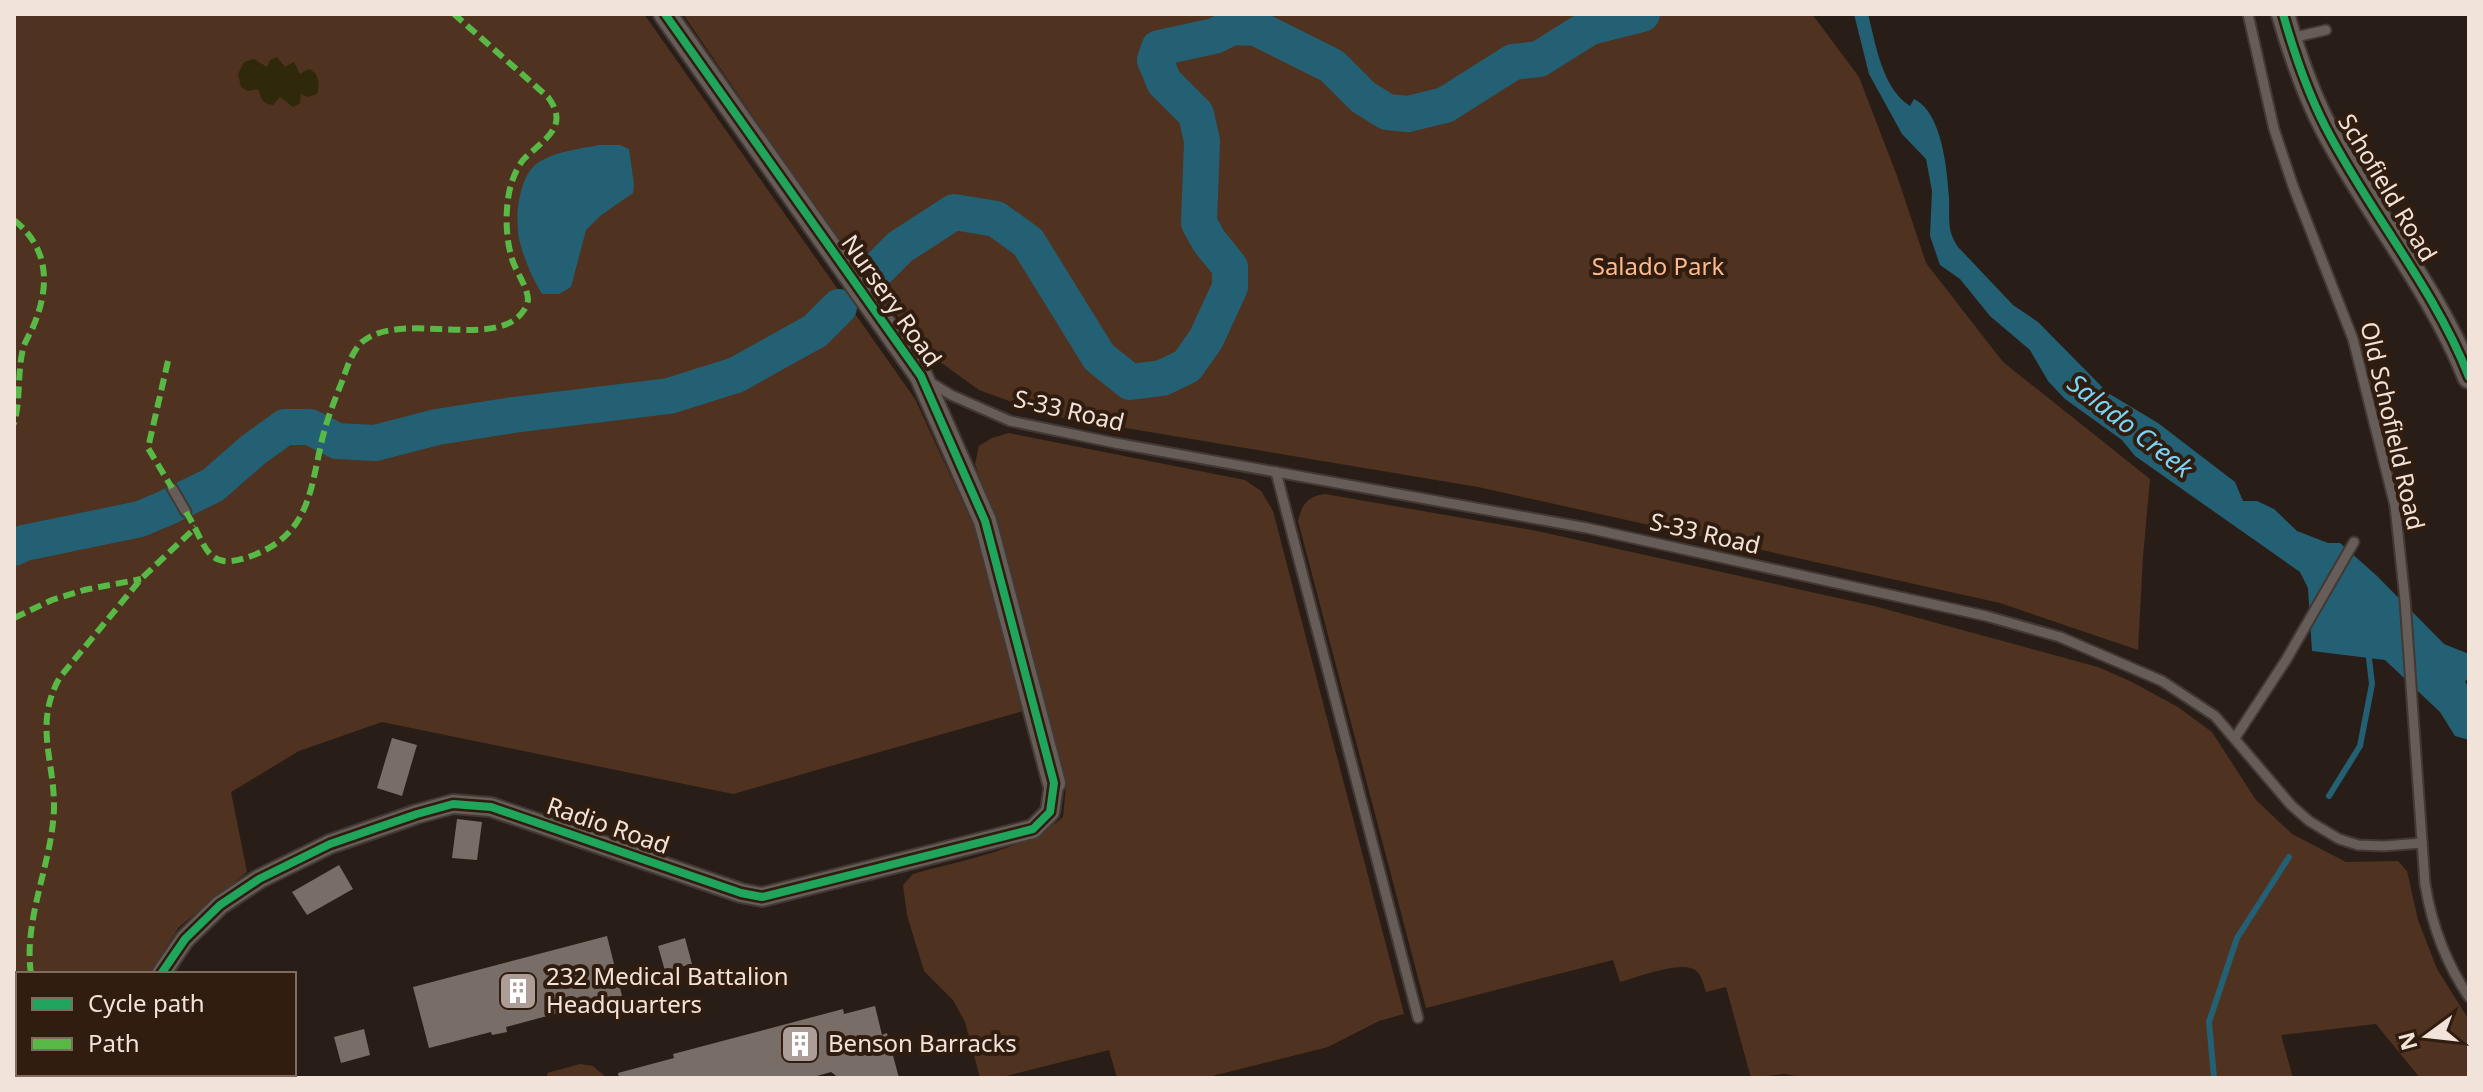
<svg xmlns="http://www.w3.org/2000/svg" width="2483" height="1092" viewBox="0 0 2483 1092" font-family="'Noto Sans',sans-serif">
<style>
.green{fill:#4f321f}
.sand{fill:#30280a}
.water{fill:#246074}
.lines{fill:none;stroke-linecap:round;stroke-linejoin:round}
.stream{stroke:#246074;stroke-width:6}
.river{stroke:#246074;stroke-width:36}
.building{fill:#786e67}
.service-casing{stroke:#423834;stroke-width:13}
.minor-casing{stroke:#423834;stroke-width:22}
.tertiary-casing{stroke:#423834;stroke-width:26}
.service{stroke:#665d58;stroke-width:9}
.minor{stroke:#665d58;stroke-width:18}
.tertiary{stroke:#665d58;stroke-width:22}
.quiet{stroke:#58b947;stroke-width:6;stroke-dasharray:12 6;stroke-linecap:butt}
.cycleway-casing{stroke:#311d0f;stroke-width:13}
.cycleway{stroke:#20a55d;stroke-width:8}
.labels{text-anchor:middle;stroke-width:8;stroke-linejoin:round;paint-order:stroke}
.street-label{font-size:24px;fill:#f2e3da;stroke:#311d0f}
.park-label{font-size:24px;fill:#feba8c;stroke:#311d0f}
.poi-label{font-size:24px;fill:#f2e3da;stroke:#311d0f;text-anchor:start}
.water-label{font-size:26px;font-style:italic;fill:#79d4f6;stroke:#311d0f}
</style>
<rect width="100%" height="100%" fill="#291e17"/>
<g class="green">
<path d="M14,14H644L915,399L975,529L1023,711L733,794L382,722L299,751L231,792L247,872L179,927L149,974H18V1074H119V1078H14Z"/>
<path d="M683,14H1812L1859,77L1897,176L1926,263L2003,362L2150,479L2143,557L2138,650L2000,603L1478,487L1048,415L979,390L936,359L863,277Z"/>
<path d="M1009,433L1245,480L1261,491L1273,511L1404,1014L1379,1021L1328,1047L1204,1078H1117L1109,1050L998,1078H980L965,1022L953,1000L924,971L907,915L903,885L913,874C961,860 1026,850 1063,817L1066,787L990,506L975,464L979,446L992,438Z"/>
<path d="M1325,494L1537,531L1874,606L2098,667L2130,681L2178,707L2212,732L2256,800L2292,834L2346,862L2398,861L2407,871L2418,920L2437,969L2469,1020V1078H2420L2376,1024L2281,1035L2293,1078H1806L1785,1074L1751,1078L1726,987L1706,992C1703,984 1702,975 1695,970C1681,960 1636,978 1620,982L1613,960L1426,1008L1298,521C1302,504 1308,496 1325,494Z"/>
<path d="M580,1064L593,1066L607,1078H548L547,1073Z"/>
</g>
<path class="sand" d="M277,57L285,67L294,62L300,74L309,69C319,73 320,84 317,94L308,97L301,94L300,103L293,107L280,97L273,105C261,103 262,99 258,89L248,91L241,87L238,74L244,62L254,59L267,67L270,60Z"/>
<g class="water">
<path d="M1854,14H1868C1876,45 1882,88 1910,106L1914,99C1942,112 1947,169 1949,198C1950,217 1946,230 1958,247L2013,305L2038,322L2108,393L2158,423L2235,482L2243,501H2257L2274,509L2297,531L2328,543H2340L2377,576L2444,644L2469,654V679L2465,681L2469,690V740L2455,736L2440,712L2385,660L2312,651L2308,588L2300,572L2135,456L2122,440L2065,399L2048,381L2030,350L1990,316L1960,279L1940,265L1930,236L1932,191L1926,159L1902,134L1869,74Z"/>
<path d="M599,145H620L629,149L634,185L633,193L600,216L586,230L571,287L559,294H542C532,278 525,261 520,243C514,220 518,175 539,162C557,151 579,149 599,145Z"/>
</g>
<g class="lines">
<g class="stream">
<path d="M2329,796L2360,746L2372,684L2368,650"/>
<path d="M2214,1078L2209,1022L2237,938L2289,857"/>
</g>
<g class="river">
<path d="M871,276L900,247L954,212L996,219L1028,242L1099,357L1130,382L1162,378L1187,366L1206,339L1230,287V267L1209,241L1199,223L1202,141L1196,114L1164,82L1155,60L1159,48L1214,36L1233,27L1256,28L1332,66L1363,97L1387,112L1408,114L1445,105L1513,62L1539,59L1590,27L1642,14"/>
<path d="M14,548L24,543L140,519L166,508L213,485L253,450L285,427H310L337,441L375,443L437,427L513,415L669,396L736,375L815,331L839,307"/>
</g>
</g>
<g class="building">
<path d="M392,738L417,745L402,796L377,788Z"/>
<path d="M457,819L482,822L477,860L452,858Z"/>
<path d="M339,865L353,889L307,915L292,892Z"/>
<path d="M607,936L622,996L506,1027L507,1032L492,1035L491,1032L429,1048L413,987Z"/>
<path d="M685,938L692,964L665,971L658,946Z"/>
<path d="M875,1006L882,1035L887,1033L899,1078H839L831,1072L810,1078H619L618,1073L674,1058L673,1054L843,1009L844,1014Z"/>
<path d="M364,1029L370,1055L341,1063L334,1037Z"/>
</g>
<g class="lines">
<g class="service-casing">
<g id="service">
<path d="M2248,14L2274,129L2293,186L2353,339L2395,506L2405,600L2425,884C2432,926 2445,962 2469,997"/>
<path d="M2291,38L2326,30"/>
<path d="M930,382L951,395L1010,421L1115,443L1587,528L1986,616L2060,637L2162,681L2215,716L2291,805L2309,821L2339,839L2358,845L2384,846L2422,843"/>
<path d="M1276,472L1418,1018"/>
<path d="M172,488L186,512"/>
<path d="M2235,738L2286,660L2354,542"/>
</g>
</g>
<g class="minor-casing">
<g id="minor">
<path d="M161,974L185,939L220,905L259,879L330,844L417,814L453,804L491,807L741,893L762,897L1033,829L1050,812L1054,783"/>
<path d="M132,1078V1074"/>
</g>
</g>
<g class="tertiary-casing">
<g id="tertiary">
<path d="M665,14L921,376L985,521L1054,783"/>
<path d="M2283,14C2294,53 2308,93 2326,128C2370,213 2434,288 2469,377"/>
</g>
</g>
<use href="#service" class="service"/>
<use href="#minor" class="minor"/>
<use href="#tertiary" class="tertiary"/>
<g class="quiet">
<path d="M14,220C50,249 50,287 33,327C30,334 25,341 23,349C17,374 21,399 14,424"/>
<path d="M168,361L148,448L172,488"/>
<path d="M186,512C208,547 205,574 254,555C316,531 310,478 326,425C331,409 337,394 343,379C347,367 353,350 362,342C402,309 497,352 524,310C526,307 528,303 528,299C527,286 516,272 512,259C506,239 505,215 509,193C511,182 516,169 523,160C542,140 571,128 548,97L454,14"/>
<path d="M14,618L52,600L84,590L141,579"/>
<path d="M31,974C23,919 52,864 54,809C55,761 33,724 60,677L141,579L196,527"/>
<path d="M31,1078L33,1074"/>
</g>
<g class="cycleway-casing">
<g id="cycleway">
<path d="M2283,14C2294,53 2308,93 2326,128C2370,213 2434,288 2469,377"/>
<path d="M161,974L185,939L220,905L259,879L330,844L417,814L453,804L491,807L741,893L762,897L1033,829L1050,812L1054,783L985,521L921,376L665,14"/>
</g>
</g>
<use href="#cycleway" class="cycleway"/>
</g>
<defs>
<g id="building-square" transform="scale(2)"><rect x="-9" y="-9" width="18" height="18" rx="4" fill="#ac9e96" stroke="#311d0f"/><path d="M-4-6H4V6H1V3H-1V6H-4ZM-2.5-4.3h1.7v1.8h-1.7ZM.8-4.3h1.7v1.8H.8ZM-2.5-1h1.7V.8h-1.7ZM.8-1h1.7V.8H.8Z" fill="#fff"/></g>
</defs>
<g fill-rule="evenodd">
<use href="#building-square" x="518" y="991"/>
<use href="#building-square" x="800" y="1044"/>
</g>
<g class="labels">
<g class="street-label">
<text transform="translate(2387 188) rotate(59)" y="8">Schofield Road</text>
<text transform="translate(891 301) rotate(55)" y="8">Nursery Road</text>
<text transform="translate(1069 411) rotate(13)" y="8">S-33 Road</text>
<text transform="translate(2392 426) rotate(77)" y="8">Old Schofield Road</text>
<text transform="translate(1705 534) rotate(13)" y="8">S-33 Road</text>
<text transform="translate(608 826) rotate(19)" y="8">Radio Road</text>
</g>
<g class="park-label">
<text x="1658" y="275">Salado Park</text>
</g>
<g class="poi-label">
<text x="546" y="985">232 Medical Battalion<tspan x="546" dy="28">Headquarters</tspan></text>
<text x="828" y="1052">Benson Barracks</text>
</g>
<g class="water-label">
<text transform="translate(2130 426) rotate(38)" y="9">Salado Creek</text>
</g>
</g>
<rect width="2483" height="1092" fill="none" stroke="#f2e3da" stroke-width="32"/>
<rect x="16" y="972" width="280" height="104" fill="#311d0f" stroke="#7e6c60" stroke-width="2"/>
<rect x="32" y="998" width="40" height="12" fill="#20a55d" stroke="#7e6c60" stroke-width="2"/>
<text x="88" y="1012" font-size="24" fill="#f2e3da">Cycle path</text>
<rect x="32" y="1038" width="40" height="12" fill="#58b947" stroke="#7e6c60" stroke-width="2"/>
<text x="88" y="1052" font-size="24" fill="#f2e3da">Path</text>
<g transform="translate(2427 1036) rotate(255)" stroke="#311d0f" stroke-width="6" paint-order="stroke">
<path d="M0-6L14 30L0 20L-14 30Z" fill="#f2e3da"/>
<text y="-12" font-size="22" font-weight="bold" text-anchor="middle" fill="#f2e3da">N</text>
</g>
</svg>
